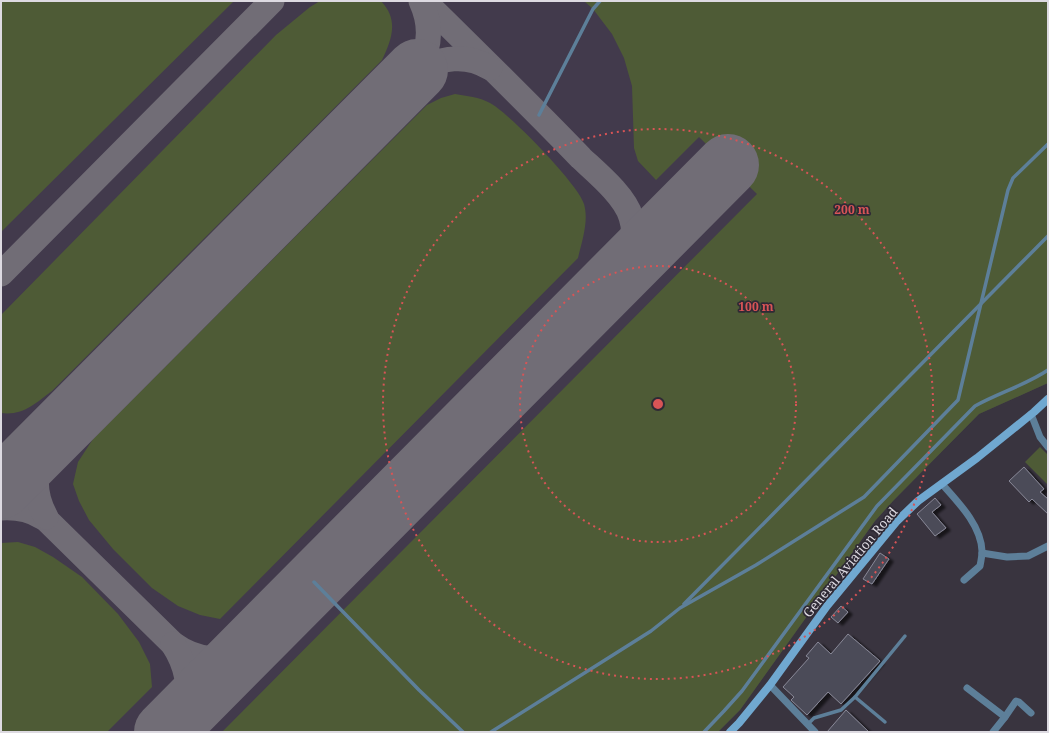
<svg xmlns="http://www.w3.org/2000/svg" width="1049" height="733" viewBox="0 0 1049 733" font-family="'Noto Serif',serif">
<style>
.built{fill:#423a4c}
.green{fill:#4e5b36}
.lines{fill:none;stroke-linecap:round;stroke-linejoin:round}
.taxiway{stroke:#716d76;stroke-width:25}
.runway{stroke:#716d76;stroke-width:62}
.building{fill:#4c4c59;stroke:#888897;filter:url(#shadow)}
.lane{stroke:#5d7f99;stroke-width:3.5}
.street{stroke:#5d7f99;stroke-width:7}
.secondary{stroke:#70a8d0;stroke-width:8}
.ring{fill:none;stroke:#d85456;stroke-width:2;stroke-dasharray:2 4}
.labels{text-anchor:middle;stroke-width:3.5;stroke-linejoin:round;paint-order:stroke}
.street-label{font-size:13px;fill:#dddae1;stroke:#2f2a35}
.centre{fill:#d85456;stroke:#2f2a35;stroke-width:2}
.ring-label{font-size:12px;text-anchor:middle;font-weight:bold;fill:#d85456;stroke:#2f2a35;stroke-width:3.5;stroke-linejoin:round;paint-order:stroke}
</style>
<defs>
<filter id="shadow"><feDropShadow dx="4.5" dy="2.5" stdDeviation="1" flood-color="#0009"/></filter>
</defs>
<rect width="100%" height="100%" fill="#39343f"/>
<path class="built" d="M1,1H1048V383L979,414L893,501L875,521L740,710L718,732H1Z"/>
<g class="green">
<path d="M1,1H234L1,232Z"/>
<path d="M320,1H381C399,20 392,39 382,60L52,391C36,403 23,416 1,413V315L276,35L310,7Z"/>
<path d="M584,1H1048V383L979,414L893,501L875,521L740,710L718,732H222L757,194L699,137L656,180L638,161L634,148L632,86L624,58L612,34L593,9Z"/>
<path d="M455,94C467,96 479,97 490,103C508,112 579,185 584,204C589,221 582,241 578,258L220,619L200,615L178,606L152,588L113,549L89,520L79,501L73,484L78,462L93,439L427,105L441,98Z"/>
<path d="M1040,447L1048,455V485L1025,462Z"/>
<path d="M18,542L35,547L53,557L82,577L118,614L139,642L150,664L152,687L107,732H1V543Z"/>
</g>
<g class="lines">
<g class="taxiway">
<path d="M424,1C477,53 530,105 581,158C597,173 625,196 631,217C638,238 630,258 619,275"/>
<path d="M417,70C441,58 466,53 490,68"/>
<path d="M417,70C431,48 432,25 421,1"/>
<path d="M1,274L272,1"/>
<path d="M1,457C19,459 34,452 48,441"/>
<path d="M1,475L173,644C198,662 222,663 248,648"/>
<path d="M1,508C16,507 29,509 42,517"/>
<path d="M46,517C31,490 35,468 48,441"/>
<path d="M173,644C187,666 191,686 185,712"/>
</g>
<g class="runway">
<path d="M1,488L417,70"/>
<path d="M165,732L728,165"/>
</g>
</g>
<g class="building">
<path d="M1024,467L1044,489L1040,492L1048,499V514L1032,499L1029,502L1009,481Z"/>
<path d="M935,498L941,505L932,512L946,528L935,536L917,514Z"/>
<path d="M880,553L889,559L872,584L863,579Z"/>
<path d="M841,606L848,612L838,623L831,617Z"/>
<path d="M848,634L880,661L841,704L828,692L807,715L791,700L794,697L783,687L809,658L806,656L818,642L831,654Z"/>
<path d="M846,710L869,732H827Z"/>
</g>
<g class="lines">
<g class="lane">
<path d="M539,115L593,9L600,1"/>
<path d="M314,582L419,690L463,732"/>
<path d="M684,604L1048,236"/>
<path d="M855,697L885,722"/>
<path d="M808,724L814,718L841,710L855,697L905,636"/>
<path d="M491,732L651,631L680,608L756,565L864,497L958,400L1008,190L1013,178L1048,144"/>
<path d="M704,732L724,711L742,691L877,506L975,406C998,393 1026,385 1048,370"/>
</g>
<g class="street">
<path d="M1031,414L1040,437L1048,447"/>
<path d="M942,484C958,502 981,525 982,551C982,556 981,561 980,566L964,580"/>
<path d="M982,553L1007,557L1028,556L1048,546"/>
<path d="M770,685L815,732"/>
<path d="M967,688L1005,717"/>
<path d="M993,732L1005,717L1016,701L1019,702L1031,713"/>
</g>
<path class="secondary" d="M730,732L739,723L770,685L827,606L897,521L918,501L977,458L1034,412L1048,399"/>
</g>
<g class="ring">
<circle cx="658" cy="404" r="138"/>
<circle cx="658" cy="404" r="275"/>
</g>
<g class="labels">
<g class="street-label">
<text transform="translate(850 562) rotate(-50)" y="5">General Aviation Road</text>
</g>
</g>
<circle cx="658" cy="404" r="6" class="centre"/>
<g class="ring-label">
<text x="852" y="214">200 m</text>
<text x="756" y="311">100 m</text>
</g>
<rect width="1049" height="733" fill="none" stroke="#dddae1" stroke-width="4"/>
</svg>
